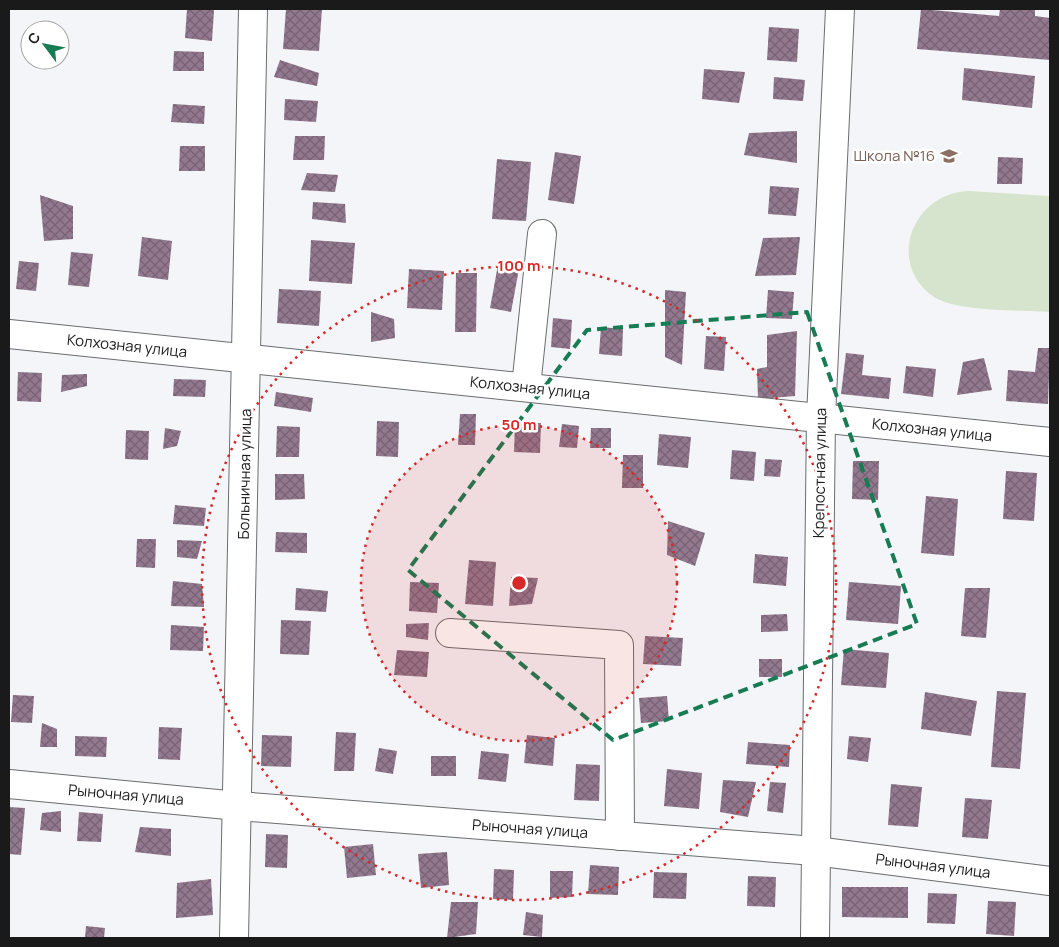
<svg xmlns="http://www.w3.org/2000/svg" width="1059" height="947" viewBox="0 0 1059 947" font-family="Manrope,sans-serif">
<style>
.green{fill:#d6e4cd}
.building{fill:url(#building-cross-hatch)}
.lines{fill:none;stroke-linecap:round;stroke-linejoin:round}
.minor-casing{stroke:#6b6c6e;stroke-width:30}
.minor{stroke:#fff;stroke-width:28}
.marked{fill:none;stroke:#177b54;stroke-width:4;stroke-dasharray:10 6;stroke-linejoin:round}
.ring{fill:none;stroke:#d62828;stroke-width:2.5;stroke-dasharray:2.5 5}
.labels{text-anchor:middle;stroke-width:5;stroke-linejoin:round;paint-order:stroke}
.education-label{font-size:15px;fill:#785e54;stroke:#fff;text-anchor:end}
.street-label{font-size:15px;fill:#1a1a1b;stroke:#fff}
.centre{fill:#d62828;stroke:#fff;stroke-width:2.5}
.ring-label{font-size:15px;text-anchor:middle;font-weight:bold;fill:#d62828;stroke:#fff;stroke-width:5;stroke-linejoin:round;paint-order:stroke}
</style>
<defs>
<pattern id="building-cross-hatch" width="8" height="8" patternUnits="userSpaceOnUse" patternTransform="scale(1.25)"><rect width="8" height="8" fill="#93798f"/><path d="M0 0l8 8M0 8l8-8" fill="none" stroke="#776274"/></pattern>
</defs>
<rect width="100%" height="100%" fill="#f4f5f8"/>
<path class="green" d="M969,191L1050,196V312C1021,310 957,312 934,297C886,265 911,193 969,191Z"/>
<g class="building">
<path d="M187,9L214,10L212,41L185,38Z"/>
<path d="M286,9H322L319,51L283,49Z"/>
<path d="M921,9L999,16L1000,9H1035V16L1050,18V60L917,49Z"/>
<path d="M769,27L799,29L797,62L767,60Z"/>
<path d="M174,51L204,52V71H173Z"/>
<path d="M280,60L319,73L317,86L274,77Z"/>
<path d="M964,68L1035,76L1032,108L962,100Z"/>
<path d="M704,69L745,72L739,103L702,99Z"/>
<path d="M774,77L805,80L803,101L773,99Z"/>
<path d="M285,99L318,101L316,122L284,120Z"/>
<path d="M173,104L205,106L204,124L171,122Z"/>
<path d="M797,131V163L744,155L749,133Z"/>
<path d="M295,136H325L324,160H293Z"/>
<path d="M180,146H205V171H179Z"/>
<path d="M555,152L581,156L574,204L548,200Z"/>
<path d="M998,157L1023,158L1022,184H997Z"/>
<path d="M497,159L531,162L526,221L492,219Z"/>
<path d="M307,173L338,175L335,192L301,190Z"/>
<path d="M770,186L799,188L796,216L768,214Z"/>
<path d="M40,195L73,206V239L44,241Z"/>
<path d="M313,202L345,204L346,223L312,219Z"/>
<path d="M142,237L172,241L168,280L138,276Z"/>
<path d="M800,237L796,275L755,276L763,238Z"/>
<path d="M311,240L355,243L352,284L309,281Z"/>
<path d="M71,252L93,254L89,287L68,285Z"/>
<path d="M19,261L39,263L36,291L16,289Z"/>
<path d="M498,265L519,269L511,312L490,308Z"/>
<path d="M409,269L444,271L442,310L407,308Z"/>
<path d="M456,273H477L476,332H455Z"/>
<path d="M279,289L321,291L319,326L277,323Z"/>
<path d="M665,290L686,292L682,365L665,357Z"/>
<path d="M768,290L794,292L792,319L766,318Z"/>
<path d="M371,312L394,319L395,338L371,342Z"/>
<path d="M553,318L572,320L570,349L551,347Z"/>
<path d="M601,327L623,329L622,356L599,354Z"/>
<path d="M797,331L795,396L758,399L757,369L767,367V335Z"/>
<path d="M706,336L726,337L724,371L704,369Z"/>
<path d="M1038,348H1050L1048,404L1006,401L1008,370L1035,372Z"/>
<path d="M846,353L864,355L862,375L891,378L889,399L841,394Z"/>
<path d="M984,358L992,390L957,395L963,362Z"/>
<path d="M906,366L936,369L933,397L903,393Z"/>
<path d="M18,372L42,373L41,402L17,401Z"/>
<path d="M87,374V386L61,392L62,375Z"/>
<path d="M174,379L206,380L205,397L173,396Z"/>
<path d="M276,392L313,398L311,412L274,406Z"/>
<path d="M460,414H476L475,445H458Z"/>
<path d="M377,421L399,422L398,457L376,456Z"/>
<path d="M515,423H541L540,453L514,452Z"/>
<path d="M562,424L579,426L577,448L559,447Z"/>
<path d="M277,426L300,427L299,457H276Z"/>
<path d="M165,428L181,431L177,446L163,449Z"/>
<path d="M591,428H611V448H590Z"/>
<path d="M126,430L149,431L148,460L125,459Z"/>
<path d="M659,434L691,437L688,468L657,465Z"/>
<path d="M732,450L756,452L754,481L730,479Z"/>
<path d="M623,455H643V488H622Z"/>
<path d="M765,459L782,460L780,477L764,476Z"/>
<path d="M853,461H879L878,500L852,499Z"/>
<path d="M1006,471L1037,473L1034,521L1003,519Z"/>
<path d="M275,474H304L305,499L275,500Z"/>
<path d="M926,496L958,499L954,556L921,553Z"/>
<path d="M175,505L206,508L204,526L173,524Z"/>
<path d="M668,521L705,533L695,566L667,555Z"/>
<path d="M276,532L307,533V553L275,552Z"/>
<path d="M137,539H156L155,568L136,567Z"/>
<path d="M177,540L202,541L197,559L177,557Z"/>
<path d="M755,554L788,557L786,586L753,583Z"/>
<path d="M469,560L496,562L493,606L465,604Z"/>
<path d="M511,577L538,578L532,604L509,606Z"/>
<path d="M173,581L202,584L204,607L171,606Z"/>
<path d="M410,582L439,583L437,613L409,611Z"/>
<path d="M849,582L901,586L898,624L846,620Z"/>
<path d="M296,588L328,591L326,612L295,610Z"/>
<path d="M965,588H990L986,638L961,636Z"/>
<path d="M787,614L788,631L761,632V615Z"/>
<path d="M281,620L311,621L309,655L280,654Z"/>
<path d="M429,623L428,640L406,637V624Z"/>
<path d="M171,625L204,627L203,651L170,650Z"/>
<path d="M645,636L683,638L681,666L643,664Z"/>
<path d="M844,649L889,653L886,688L841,685Z"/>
<path d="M397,650L429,652L427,677L394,675Z"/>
<rect x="759" y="659" width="23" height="18"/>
<path d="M997,691L1026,693L1020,769L991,767Z"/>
<path d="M925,692L977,701L971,736L921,729Z"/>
<path d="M13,695L34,696L32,723L11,722Z"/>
<path d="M667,696L669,721L641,723L639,698Z"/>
<path d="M42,723L57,729V747H40Z"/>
<path d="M159,727L182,728L180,760L158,759Z"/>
<path d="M336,732L356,733L354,771H334Z"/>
<path d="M262,735L292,736L291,767L261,766Z"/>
<path d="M527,735L555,738L553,766L524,763Z"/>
<path d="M75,736L107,737L106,757L75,756Z"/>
<path d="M849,736L871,738L868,762L847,759Z"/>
<path d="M748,742L790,745L789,767L746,764Z"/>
<path d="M379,748L397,751L393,774L375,771Z"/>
<path d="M481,751L509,754L506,782L478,779Z"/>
<rect x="431" y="756" width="25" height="20"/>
<path d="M576,764L600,765L599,801L574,800Z"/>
<path d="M667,769L702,773L699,809L664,806Z"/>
<path d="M723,780L756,782L748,817L720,812Z"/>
<path d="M770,782L786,783L783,813L767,811Z"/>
<path d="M891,784L922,787L918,827L888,825Z"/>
<path d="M965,798L992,800L988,839L962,837Z"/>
<path d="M9,807L25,808L21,855L9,854Z"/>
<path d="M61,811V832L40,830L42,813Z"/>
<path d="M79,812L103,814L101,842L77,841Z"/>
<path d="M140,827L171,829V856L135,852Z"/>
<path d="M266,834L288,835L287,868L265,867Z"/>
<path d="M373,844L376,875L347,878L344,847Z"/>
<path d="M447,852L449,885L421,888L418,854Z"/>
<path d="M590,865L619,867L618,895L588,894Z"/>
<path d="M494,869L514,870L513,900L493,899Z"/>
<path d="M550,871H573L572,897L550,898Z"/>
<path d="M654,872L687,873L686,899L653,898Z"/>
<path d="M748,876L776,877L775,907L747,906Z"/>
<path d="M211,879L213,915L176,918L177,883Z"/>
<path d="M842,887H908V918L842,917Z"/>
<path d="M928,893L957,894L955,924L927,923Z"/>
<path d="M988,901L1016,902L1014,936L986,934Z"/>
<path d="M451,902H478L476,934L447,938Z"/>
<path d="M526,912L543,915L542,937L523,935Z"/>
<path d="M86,926L105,928L104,938H85Z"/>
</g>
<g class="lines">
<g class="minor-casing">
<g id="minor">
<path d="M9,334L1050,442"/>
<path d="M526,387L542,234"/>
<path d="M450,633L619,645L620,836"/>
<path d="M9,784L238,806L815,851L1050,881"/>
<path d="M234,938L253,9"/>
<path d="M815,938L821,417L840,9"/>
</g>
</g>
<use href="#minor" class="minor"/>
</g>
<path class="marked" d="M807,312L917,624L613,740L408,570L587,330Z"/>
<circle cx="519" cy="583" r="158" fill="#d62828" fill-opacity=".12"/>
<g class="ring">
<circle cx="519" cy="583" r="158"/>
<circle cx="519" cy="583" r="317"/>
</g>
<defs>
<g id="school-bare" transform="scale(1.35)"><path d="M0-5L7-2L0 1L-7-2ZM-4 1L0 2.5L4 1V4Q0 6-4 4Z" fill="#8d6e63" stroke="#fff" stroke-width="2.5" paint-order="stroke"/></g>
</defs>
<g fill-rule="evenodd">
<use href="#school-bare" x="949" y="156"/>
</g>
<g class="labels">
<g class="education-label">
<text x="935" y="161">Школа №16</text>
</g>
<g class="street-label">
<text transform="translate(127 346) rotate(6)" y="5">Колхозная улица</text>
<text transform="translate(530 388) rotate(6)" y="5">Колхозная улица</text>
<text transform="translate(932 430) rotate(6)" y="5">Колхозная улица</text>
<text transform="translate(820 473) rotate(-89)" y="5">Крепостная улица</text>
<text transform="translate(245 474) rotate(-89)" y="5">Больничная улица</text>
<text transform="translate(126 795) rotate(5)" y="5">Рыночная улица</text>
<text transform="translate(530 829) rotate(4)" y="5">Рыночная улица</text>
<text transform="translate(933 866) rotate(7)" y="5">Рыночная улица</text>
</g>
</g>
<circle cx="519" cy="583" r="8" class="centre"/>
<g class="ring-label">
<text x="519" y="271">100 m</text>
<text x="519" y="430">50 m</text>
</g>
<rect width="1059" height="947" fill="none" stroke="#1a1a1b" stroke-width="20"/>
<g transform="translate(45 45) rotate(302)"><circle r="24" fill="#ffffff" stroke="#a3a3a4"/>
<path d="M0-4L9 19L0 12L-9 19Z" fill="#177b54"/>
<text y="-8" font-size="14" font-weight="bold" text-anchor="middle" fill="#1a1a1b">С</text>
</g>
</svg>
